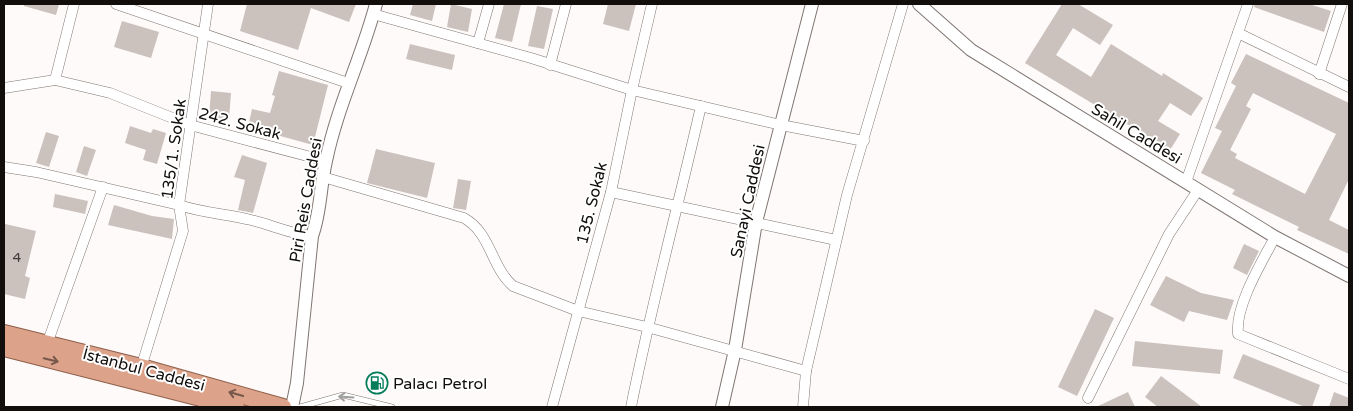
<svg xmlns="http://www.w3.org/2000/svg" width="1353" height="411" viewBox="0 0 1353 411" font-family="'Varela Round',sans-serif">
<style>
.building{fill:#cbc1bd;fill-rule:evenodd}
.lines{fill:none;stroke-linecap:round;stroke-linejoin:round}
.service-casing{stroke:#7f7672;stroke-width:6}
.minor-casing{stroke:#7f7672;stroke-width:11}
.tertiary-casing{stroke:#7f7672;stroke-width:14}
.trunk-casing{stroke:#8f5f4a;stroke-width:18}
.service{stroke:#fff;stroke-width:5}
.minor{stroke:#fff;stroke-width:10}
.tertiary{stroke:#fff;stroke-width:12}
.trunk{stroke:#dca28a;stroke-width:16}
.oneway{stroke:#76584b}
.oneway2{stroke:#a09f9e}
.labels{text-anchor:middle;stroke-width:4;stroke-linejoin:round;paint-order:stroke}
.number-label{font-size:14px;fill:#403b38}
.street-label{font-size:16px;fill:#110e0c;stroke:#fff}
.poi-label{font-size:16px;fill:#110e0c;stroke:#fff;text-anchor:start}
</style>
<rect width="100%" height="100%" fill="#fefaf9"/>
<g class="building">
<path d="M24,4H59L56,15L24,6Z"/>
<path d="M247,4H356L349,22L311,8L298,50L240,31Z"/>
<path d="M413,4H436L432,21L410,15Z"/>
<path d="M451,4L472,9L468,32L447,27Z"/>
<path d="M504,4H521L512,42L495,38Z"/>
<path d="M608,4H636L629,31L603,24Z"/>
<path d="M1062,4H1078L1113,25L1100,45L1073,28L1056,55L1091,77L1111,44L1162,76L1163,73L1203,98L1191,116L1170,103L1158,121L1180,134L1170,150L1025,63Z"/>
<path d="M1255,4H1309L1331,11L1324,32L1254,7Z"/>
<path d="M537,6L553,9L544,49L528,46Z"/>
<path d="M122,21L159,32L151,58L114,47Z"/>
<path d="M410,44L455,55L452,70L406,59Z"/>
<path d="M1246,54L1349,103V179L1329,220L1349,230V254L1297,230L1299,227L1232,194L1235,190L1201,173L1222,131L1215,128L1236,86L1231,83ZM1253,93L1336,134L1305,194L1235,158L1237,154L1230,150L1251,109L1246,106Z"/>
<path d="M279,71L328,85L313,145L248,127L252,109L270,113L275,96L272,95Z"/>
<path d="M211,91L231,93L229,119L209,118Z"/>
<path d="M130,126L151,133L153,129L166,133L157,164L143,160L146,150L125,143Z"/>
<path d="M46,132L59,136L49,167L36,163Z"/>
<path d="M84,146L96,150L87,176L76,172Z"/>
<path d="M376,149L435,163L427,198L367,183Z"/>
<path d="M242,155L267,163L253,213L238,210L245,180L234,177Z"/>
<path d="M458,179L471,181L466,210L453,208Z"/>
<path d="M55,194L88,201L85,214L53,207Z"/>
<path d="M114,205L152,216L174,219L172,239L108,225Z"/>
<path d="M5,224L36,231L25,276L30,278L25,299L4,294Z"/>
<path d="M1244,244L1259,251L1247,275L1233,268Z"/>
<path d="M1166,276L1201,293L1234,300L1227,320L1189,311L1184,322L1150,305Z"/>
<path d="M1095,309L1114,318L1077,396L1058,387Z"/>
<path d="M1135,341L1223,350L1220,374L1132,366Z"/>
<path d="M1243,354L1320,385L1312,407H1305L1233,378Z"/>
<path d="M1161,376L1202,407H1158L1145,397Z"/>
<path d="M1128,392L1135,407H1096Z"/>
<path d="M1334,392L1349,398V407H1329Z"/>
</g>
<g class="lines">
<g class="service-casing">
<path id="service" d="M300,407L343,395L392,407"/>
</g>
<g class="minor-casing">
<g id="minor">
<path d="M116,4L348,83"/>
<path d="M373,14L531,58L632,90L781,125L864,141"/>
<path d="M1238,33L1349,87"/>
<path d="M478,43L489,4"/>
<path d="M550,65L566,4"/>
<path d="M1319,74L1342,4"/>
<path d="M55,80L74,4"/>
<path d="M4,88L55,80L110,93L190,125L326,161"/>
<path d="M4,167L36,172L179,205C203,213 227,214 251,220C272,225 290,234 312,236"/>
<path d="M323,177L464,218C491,233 491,267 513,286L578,311L647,327L806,371"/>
<path d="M1186,182L1248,4"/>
<path d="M611,192L836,240"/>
<path d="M1275,237C1262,262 1235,305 1238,334L1349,379"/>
<path d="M47,344L103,187"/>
<path d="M140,371L183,231L179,205L208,4"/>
<path d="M1088,398L1169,234L1198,190"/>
<path d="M552,407L611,192L632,90L652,4"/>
<path d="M631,407C651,306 678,207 701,106"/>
<path d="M803,407L806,371L847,195L903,4"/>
</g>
</g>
<g class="tertiary-casing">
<g id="tertiary">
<path d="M919,4L971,50L1275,237L1349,276"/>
<path d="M292,407L297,383L312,236C321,212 320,186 326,161C337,107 362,57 376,4"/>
<path d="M722,407L735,350L756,222L812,4"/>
</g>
</g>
<g class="trunk-casing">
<g id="trunk">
<path d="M4,333L141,367L283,407"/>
<path d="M4,348L236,407"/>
</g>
</g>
<use href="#service" class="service"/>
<use href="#minor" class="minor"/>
<use href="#tertiary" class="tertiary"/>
<use href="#trunk" class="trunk"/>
</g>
<defs><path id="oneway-shaft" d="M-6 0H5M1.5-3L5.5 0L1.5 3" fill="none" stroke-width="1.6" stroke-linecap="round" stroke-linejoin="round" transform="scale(1.25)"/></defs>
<g class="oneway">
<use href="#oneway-shaft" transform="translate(51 360) rotate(14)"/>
<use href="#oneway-shaft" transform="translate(236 394) rotate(-164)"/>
</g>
<use class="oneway2" href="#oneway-shaft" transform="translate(346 397) rotate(-176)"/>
<defs>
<g id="fuel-ring" transform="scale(1.125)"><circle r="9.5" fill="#fff" stroke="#027c59" stroke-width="1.5"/><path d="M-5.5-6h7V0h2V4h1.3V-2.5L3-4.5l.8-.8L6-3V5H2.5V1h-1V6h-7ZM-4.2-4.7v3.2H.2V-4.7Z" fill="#027c59"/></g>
</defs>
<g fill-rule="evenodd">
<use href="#fuel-ring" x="377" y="383"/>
</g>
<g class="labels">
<g class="number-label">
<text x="17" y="262">4</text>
</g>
<g class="street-label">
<text transform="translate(240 123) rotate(15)" y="6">242. Sokak</text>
<text transform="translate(1137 133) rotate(31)" y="6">Sahil Caddesi</text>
<text transform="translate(173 149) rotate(-82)" y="6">135/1. Sokak</text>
<text transform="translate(305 200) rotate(-80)" y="6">Piri Reis Caddesi</text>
<text transform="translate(747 201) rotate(-78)" y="6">Sanayi Caddesi</text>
<text transform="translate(591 203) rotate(-76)" y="6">135. Sokak</text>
<text transform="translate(144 369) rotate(15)" y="6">İstanbul Caddesi</text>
</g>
<g class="poi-label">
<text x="393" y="389">Palacı Petrol</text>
</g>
</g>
<rect width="1353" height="411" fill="none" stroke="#110e0c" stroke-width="10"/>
</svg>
